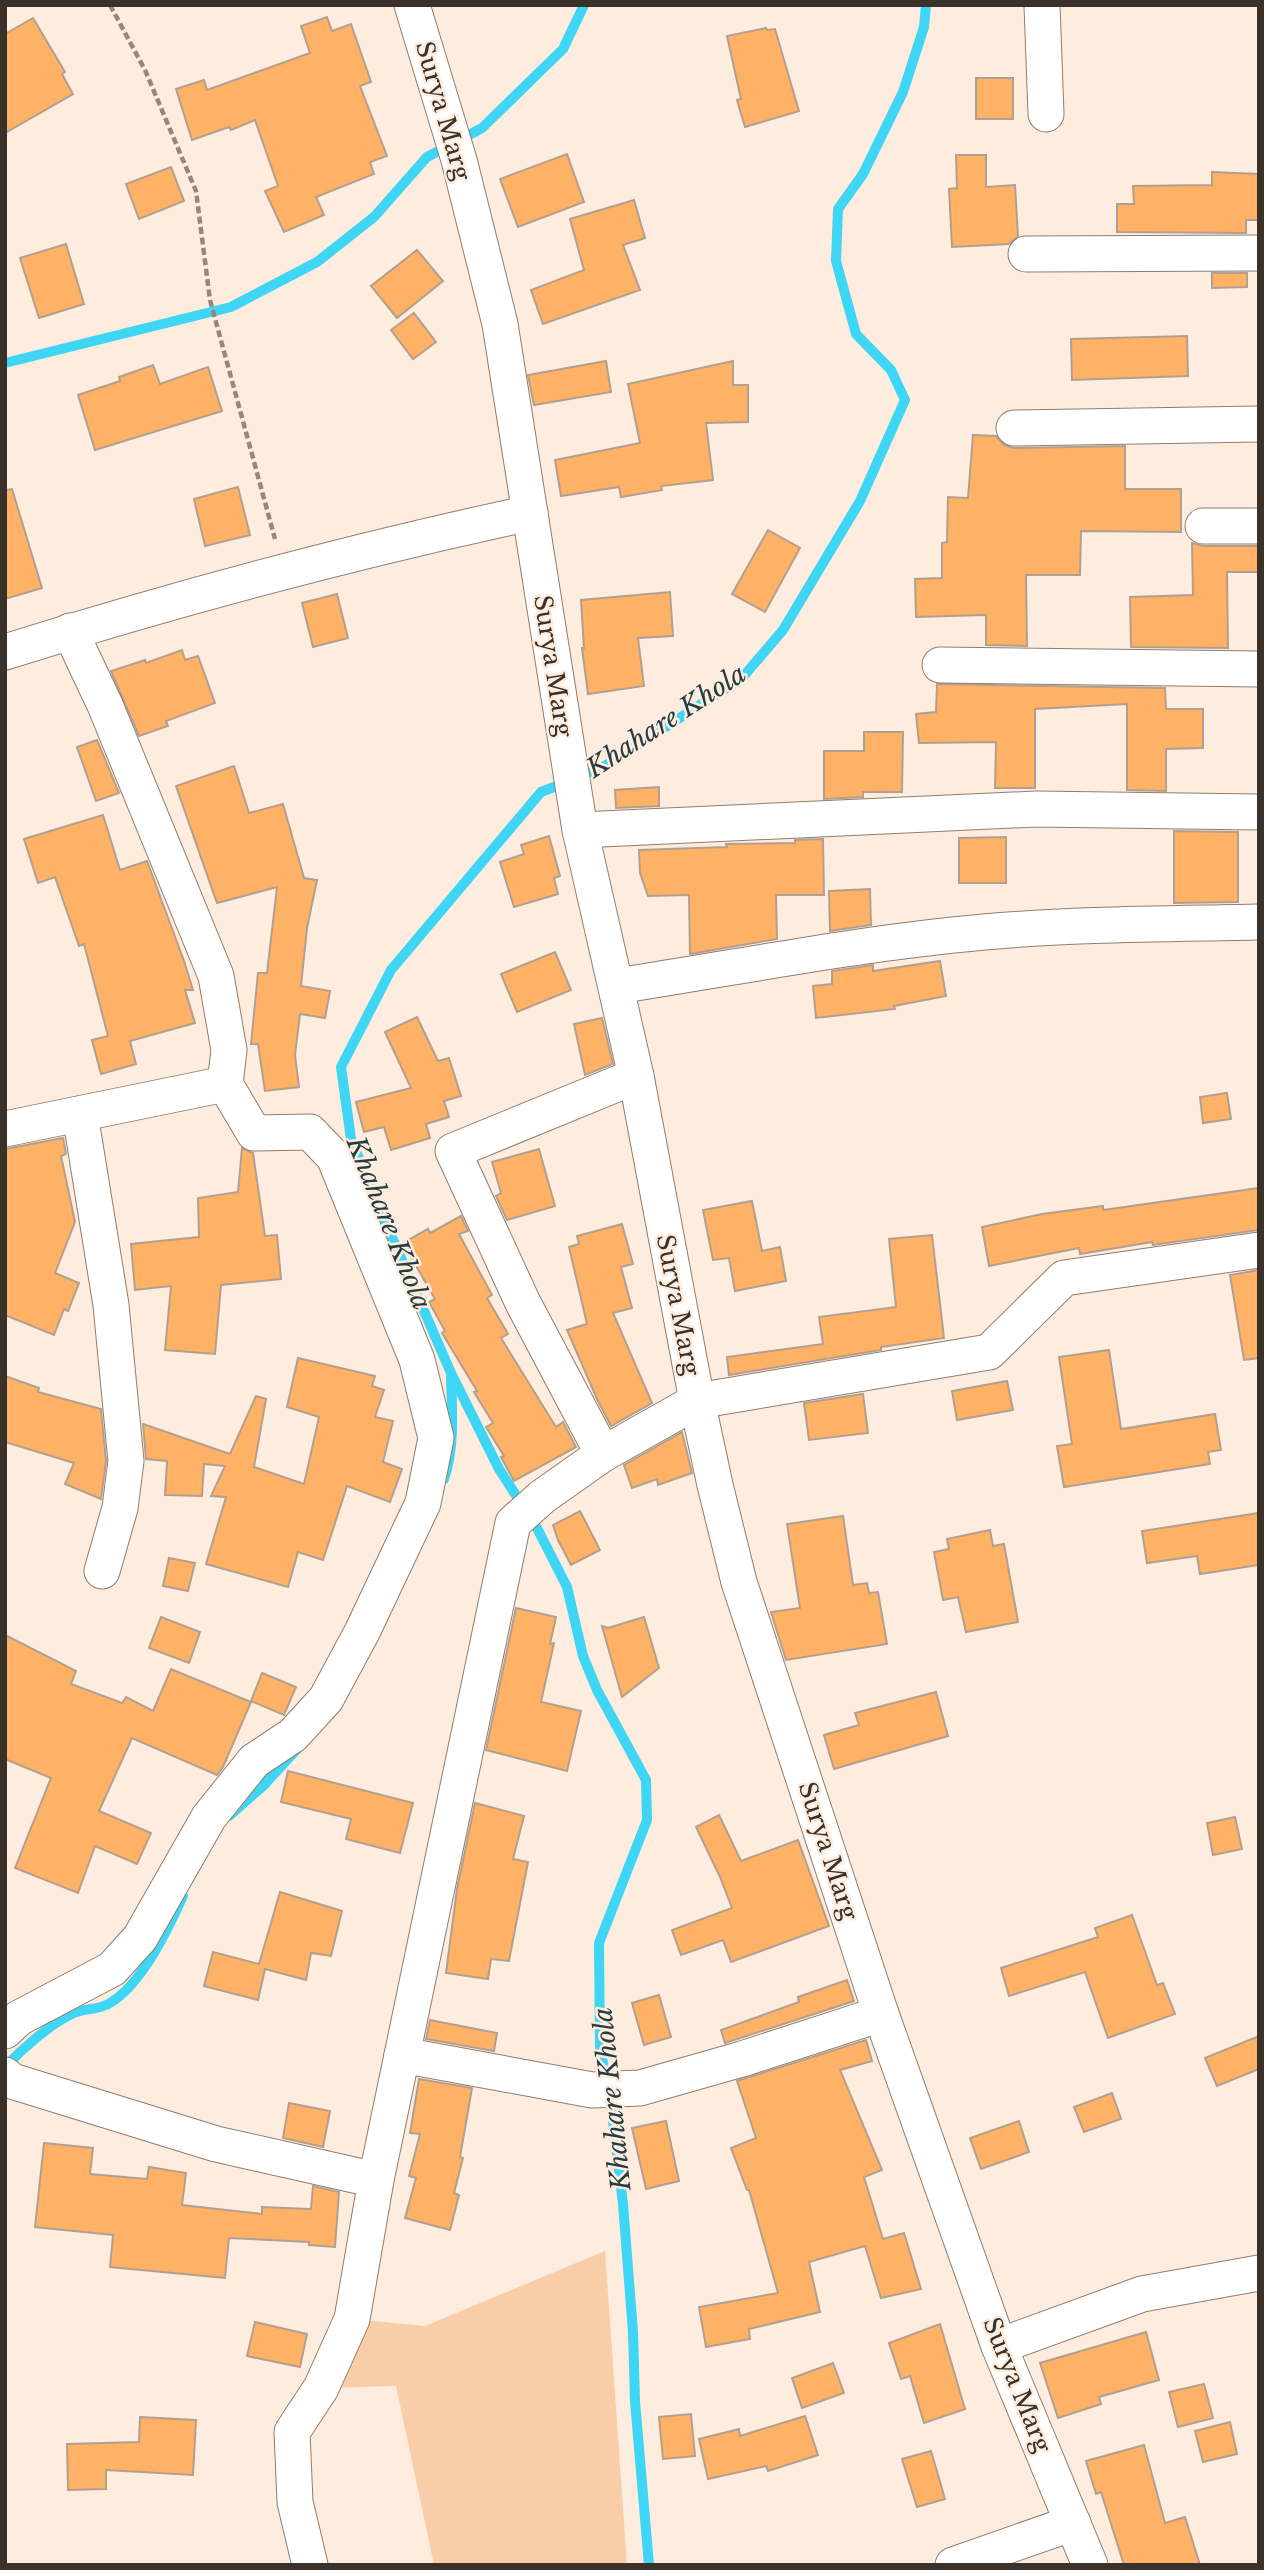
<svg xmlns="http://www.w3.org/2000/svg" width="1264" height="2570" viewBox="0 0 1264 2570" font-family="'Libre Baskerville',serif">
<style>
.green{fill:#f8cda8}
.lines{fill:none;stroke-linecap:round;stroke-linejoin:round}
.stream{stroke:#3fd5f5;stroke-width:10}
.building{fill:#ffb166;stroke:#b39f8e;stroke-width:2}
.minor-casing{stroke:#8f7c6c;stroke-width:37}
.path{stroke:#94877d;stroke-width:4.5;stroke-dasharray:7 3.5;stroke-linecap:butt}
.minor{stroke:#fff;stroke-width:35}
.labels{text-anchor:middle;stroke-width:5;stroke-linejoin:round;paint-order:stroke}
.street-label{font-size:24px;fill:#39312a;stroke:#feedde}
.water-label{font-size:26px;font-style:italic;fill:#243d43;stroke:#feedde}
</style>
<rect width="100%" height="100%" fill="#feedde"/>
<path class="green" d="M605,2251L627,2565H434L396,2386L321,2388L352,2319L425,2326Z"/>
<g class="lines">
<g class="stream">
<path d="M5,363L231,307L317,262L374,217L427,157L482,128L563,49L584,5"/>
<path d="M444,1479C455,1447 452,1411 451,1377"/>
<path d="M229,1816L263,1786L297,1749"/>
<path d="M5,2067C22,2049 51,2023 74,2013C85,2008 100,2010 110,2003C142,1984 168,1929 183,1896"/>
<path d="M649,2565L635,2401L633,2332L623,2204L610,2096L600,2049L599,1943L647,1820L646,1780L597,1690L583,1656L567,1587L537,1528L499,1469L451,1373L378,1205L351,1139L341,1067L391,970L541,792L600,769L742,678L783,630L860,501L905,400L891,370L856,334L836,261L838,209L863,174L903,92L924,27L926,5"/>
</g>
</g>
<g class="building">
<path d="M327,17L332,31L351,24L371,82L360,86L387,156L370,162L374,174L316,197L324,215L284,232L265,191L278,186L255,120L231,130L229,127L192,140L176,89L204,80L207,90L310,53L301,26Z"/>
<path d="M33,18L65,72L62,74L73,94L5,133V34Z"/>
<path d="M766,28L767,30L775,29L799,111L745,127L737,100L741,99L727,36Z"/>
<rect x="976" y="78" width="37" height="41"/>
<path d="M567,154L584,202L518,227L500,179Z"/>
<path d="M956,155H986V187L1015,185L1018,236L1009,244L952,247L949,189L957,188Z"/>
<path d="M171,167L184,201L139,219L126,184Z"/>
<path d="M1212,172L1259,174V220H1246V233L1117,232V204H1134L1133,186L1212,185Z"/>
<path d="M634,200L645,238L623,245L640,290L543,324L531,290L584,270L570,219Z"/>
<path d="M66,244L84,304L39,318L20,258Z"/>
<path d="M417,250L443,281L397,318L371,286Z"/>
<path d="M1212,273H1247V287L1212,288Z"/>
<path d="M414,313L436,342L413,359L391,330Z"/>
<path d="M1187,336L1188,376L1072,380L1071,339Z"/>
<path d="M606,361L611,392L534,405L528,375Z"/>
<path d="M733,361V385H748V422L706,423L713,480L661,486L662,490L621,497L619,487L561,496L555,460L640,443L628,384Z"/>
<path d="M153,365L160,384L208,367L222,411L95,450L78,395L120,381L119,377Z"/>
<path d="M973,435L996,436L1004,445L1014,448L1125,446V489H1181V532L1081,531L1080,575H1026L1027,646L986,645V615L916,617L915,579L942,578V543L947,542L948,497L968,498Z"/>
<path d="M238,487L250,535L205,546L194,499Z"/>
<path d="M12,489L42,588L5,599V490Z"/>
<path d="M768,530L800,548L765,612L732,594Z"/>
<path d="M1192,543L1203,546H1259V572H1227L1228,648L1131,647L1130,597L1193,595Z"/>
<path d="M670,592L673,636L638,638L644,686L588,694L582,648H584L581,600Z"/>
<path d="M337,594L348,638L313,647L302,603Z"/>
<path d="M182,650L185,660L198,656L215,703L166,721L168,726L139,736L111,671L145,660L146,663Z"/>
<path d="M937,684L1165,688L1166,709H1203V748L1166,749V791L1127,790V704L1035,709V788H995L996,742L919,743L916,714L936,712Z"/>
<path d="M864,732H903L902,792H863V797L824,799V751H864Z"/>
<path d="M97,740L119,793L96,801L77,747Z"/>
<path d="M234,766L249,813L283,804L304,878L317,880L307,928L301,986L330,991L325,1018L300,1014L295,1055L299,1087L265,1091L258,1044H251L258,973H267L277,887L217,903L176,786Z"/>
<path d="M659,787V806L616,808L615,790Z"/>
<path d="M103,815L120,870L147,861L184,961L193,990H185L195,1023L130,1041L136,1064L101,1074L92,1040L108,1036L84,944L79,946L55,877L38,883L24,839Z"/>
<path d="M1174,831L1238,832V902L1174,903Z"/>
<path d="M549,836L560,876L554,878L558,894L514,907L500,862L524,854L521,845Z"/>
<path d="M1006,837V883H959V838Z"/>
<path d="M823,839L824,895H776L777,939L690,954L689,895L648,896L640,873L639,850L727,847L726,844L795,843V840Z"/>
<path d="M870,889L871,925L830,931L829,891Z"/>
<path d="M555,952L571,990L517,1012L501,974Z"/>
<path d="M940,961L946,996L894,1006L895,1009L816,1018L813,986L832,984V971L873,965V971Z"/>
<path d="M417,1017L438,1061L449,1058L461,1096L444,1101L449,1117L426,1124L430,1138L391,1150L384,1127L364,1132L356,1102L411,1088L385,1032Z"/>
<path d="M602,1018L613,1064L585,1075L574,1024Z"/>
<path d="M1227,1093L1231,1119L1203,1123L1200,1097Z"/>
<path d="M63,1138L66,1154L61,1156L75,1222L55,1273L79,1283L68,1311L64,1309L54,1335L5,1315V1149Z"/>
<path d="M242,1148L253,1153L265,1236L277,1235L281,1279L221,1285L215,1354L165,1350L171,1286L135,1290L131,1244L199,1237L198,1198L238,1192Z"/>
<path d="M539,1149L555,1206L507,1220L496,1196L501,1193L492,1162Z"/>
<path d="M1259,1188V1230L1153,1245L1152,1242L1080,1254L1079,1248L989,1266L982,1227L1042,1214L1103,1206V1210Z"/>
<path d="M752,1201L762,1251L780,1247L786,1281L735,1291L729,1258L713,1260L703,1210Z"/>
<path d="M461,1216L468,1231L459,1234L492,1295L487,1298L508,1334L501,1338L556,1427L563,1422L576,1447L514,1481L501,1457L504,1456L486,1427L493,1423L474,1392L477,1391L442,1333L445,1331L429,1302L435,1299L403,1243L428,1229L430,1233Z"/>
<path d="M622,1224L633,1264L621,1267L632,1308L613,1313L652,1403L611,1426L597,1399L567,1330L587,1324L569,1247L579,1244L577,1236Z"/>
<path d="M932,1235L944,1338L881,1347V1350L729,1375L727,1357L823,1344L819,1317L896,1307L889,1239Z"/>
<path d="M1259,1270V1358L1244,1360L1230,1275Z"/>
<path d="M1109,1350L1121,1429L1215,1414L1221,1450L1208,1452L1210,1464L1064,1487L1057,1446L1072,1444L1059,1357Z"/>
<path d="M298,1358L375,1376L372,1386L384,1390L375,1417L393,1421L383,1462L402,1469L390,1502L347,1486L323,1560L298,1552L288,1587L206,1564L226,1497L211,1496L225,1466L204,1464L202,1496L165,1495L167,1461L146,1459L143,1424L230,1454L256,1396L266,1399L254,1467L304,1484L319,1417L287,1407Z"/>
<path d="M5,1376L39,1388L38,1392L101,1409L106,1461L101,1499L65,1484L74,1463L5,1442Z"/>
<path d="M1007,1381L1013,1410L957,1420L952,1391Z"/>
<path d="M863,1394L868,1433L809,1440L804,1403Z"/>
<path d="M682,1432L692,1473L658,1485L657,1479L632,1488L624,1465Z"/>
<path d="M580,1511L600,1550L571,1565L558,1540L553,1525Z"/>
<path d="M1259,1513V1565L1200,1574L1197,1556L1147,1563L1142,1531Z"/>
<path d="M843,1516L853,1585L867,1583L869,1593L878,1592L887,1644L786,1660L771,1612L800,1608L787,1524Z"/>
<path d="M990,1530L993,1546L1004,1544L1018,1622L966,1632L958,1597L943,1600L934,1552L949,1549L947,1539Z"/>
<path d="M169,1558L195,1563L188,1591L163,1586Z"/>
<path d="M516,1608L556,1617L550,1644L554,1643L541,1702L581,1711L567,1771L486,1750Z"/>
<path d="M161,1617L200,1632L189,1663L149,1648Z"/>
<path d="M644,1617L659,1668L622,1697L602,1626L608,1628Z"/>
<path d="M5,1635L76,1671L71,1684L122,1703L126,1697L153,1711L171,1669L251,1702L223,1767L217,1775L132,1738L99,1811L151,1833L137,1864L95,1846L78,1893L15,1868L51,1778L5,1759Z"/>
<path d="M262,1673L296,1687L284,1715L251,1701Z"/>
<path d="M936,1692L948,1736L834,1769L824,1735L859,1725L855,1713Z"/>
<path d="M288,1771L413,1803L400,1853L346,1839L351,1819L281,1802Z"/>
<path d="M475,1803L524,1816L513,1859L528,1862L509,1961L491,1959L488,1979L446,1973L457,1889Z"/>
<path d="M719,1815L741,1861L798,1840L829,1926L731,1962L723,1940L681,1955L672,1930L732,1908L720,1877L696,1827Z"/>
<path d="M1235,1817L1242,1849L1213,1855L1207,1823Z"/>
<path d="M280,1892L342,1911L331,1956L311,1953L306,1980L265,1969L258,2000L204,1986L213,1952L259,1964Z"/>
<path d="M1132,1915L1157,1985L1163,1983L1175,2014L1108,2038L1085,1972L1009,1996L1001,1968L1098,1937L1095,1928Z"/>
<path d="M847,1980L854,2001L725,2043L721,2030L799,2002L798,1997Z"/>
<path d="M659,1995L671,2037L644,2045L632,2003Z"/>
<path d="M430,2020L497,2033L494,2051L426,2039Z"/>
<path d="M1259,2036V2069L1217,2086L1205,2058Z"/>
<path d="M866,2040L872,2061L840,2070L882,2170L864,2177L883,2239L904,2233L921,2289L881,2298L865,2246L809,2262L820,2312L749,2329L750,2339L706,2347L699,2307L778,2293L749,2190H747L731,2148L756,2138L737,2081Z"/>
<path d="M419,2079L472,2088L460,2157L463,2158L454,2193L459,2195L450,2230L405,2218L416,2178L409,2176L420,2134L410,2133Z"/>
<path d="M1112,2093L1121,2119L1084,2132L1074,2107Z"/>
<path d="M289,2103L330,2111L323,2147L283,2138Z"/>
<path d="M666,2121L679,2181L646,2189L632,2128Z"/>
<path d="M1019,2121L1029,2152L981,2169L970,2138Z"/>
<path d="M44,2143L93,2148L90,2174L147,2179L149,2167L186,2173L182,2205L262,2214V2207L311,2209L313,2186L339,2192L335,2247L309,2245V2242L229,2238L225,2278L110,2267L113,2235L35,2227Z"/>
<path d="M255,2322L307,2334L300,2367L247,2356Z"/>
<path d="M940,2324L965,2409L924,2423L910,2376L901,2379L889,2343Z"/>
<path d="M1146,2332L1159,2380L1099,2397L1101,2404L1058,2418L1040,2363Z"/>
<path d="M833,2363L844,2393L802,2408L792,2378Z"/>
<path d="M1204,2384L1213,2418L1178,2427L1169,2392Z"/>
<path d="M691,2414L695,2456L663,2459L659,2417Z"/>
<path d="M805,2416L818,2455L768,2471L766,2466L708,2479L699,2439L739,2429L740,2436Z"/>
<path d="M140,2417L196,2420L193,2475L106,2470V2489L68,2490L67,2444L139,2442Z"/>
<path d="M1230,2422L1237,2454L1203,2462L1195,2431Z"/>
<path d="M1144,2445L1165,2523L1185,2517L1200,2565H1124L1101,2492L1096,2494L1086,2461Z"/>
<path d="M931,2451L945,2499L917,2507L902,2459Z"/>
</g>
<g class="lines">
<g class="minor-casing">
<g id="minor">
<path d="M412,5L459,160L500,324L580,830L636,1076L697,1401L715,1485L739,1582L881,2014L999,2346L1090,2565"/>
<path d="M1042,5L1046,114"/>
<path d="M1026,254L1259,253"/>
<path d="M1014,428L1259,424"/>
<path d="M1203,526H1259"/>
<path d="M5,652C178,598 353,551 530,513"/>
<path d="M940,665L1259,669"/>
<path d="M580,830L1036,809L1259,812"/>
<path d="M617,986C739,967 861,943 984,932C1075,924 1167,924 1259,922"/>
<path d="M80,1114L111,1305L126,1461L120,1508L102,1571"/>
<path d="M5,1129L225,1084L229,1050L216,976L105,705L70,631"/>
<path d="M603,1454L523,1303L453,1151L636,1076"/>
<path d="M5,2031L19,2018L112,1969L140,1938L209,1817L254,1761L293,1735L326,1699L362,1632L423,1503L436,1438L417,1360L334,1157L310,1132L254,1133L225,1084"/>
<path d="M402,2055L592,2090L640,2088L742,2059L881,2014"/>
<path d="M5,2075L12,2081L216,2144L376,2180"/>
<path d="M999,2346L1142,2294L1259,2273"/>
<path d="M310,2565L295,2502L292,2432L321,2388L352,2319L376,2180L513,1523L542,1497L603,1454L697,1401L989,1352L1064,1278L1259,1250"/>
<path d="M953,2565L1073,2523"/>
</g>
</g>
<path class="path" d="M110,5L145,70L196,191L210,300L275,539"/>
<use href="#minor" class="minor"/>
</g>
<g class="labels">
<g class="street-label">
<text transform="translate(443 111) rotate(74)" y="8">Surya Marg</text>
<text transform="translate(553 666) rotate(81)" y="8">Surya Marg</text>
<text transform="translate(678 1305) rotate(79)" y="8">Surya Marg</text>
<text transform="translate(828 1851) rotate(72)" y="8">Surya Marg</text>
<text transform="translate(1017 2385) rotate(68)" y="8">Surya Marg</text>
</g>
<g class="water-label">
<text transform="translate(666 721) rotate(-33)" y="9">Khahare Khola</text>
<text transform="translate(389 1223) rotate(68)" y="9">Khahare Khola</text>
<text transform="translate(612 2099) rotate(-96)" y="9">Khahare Khola</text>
</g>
</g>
<rect width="1264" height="2570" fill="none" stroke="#39312a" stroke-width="14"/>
</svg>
